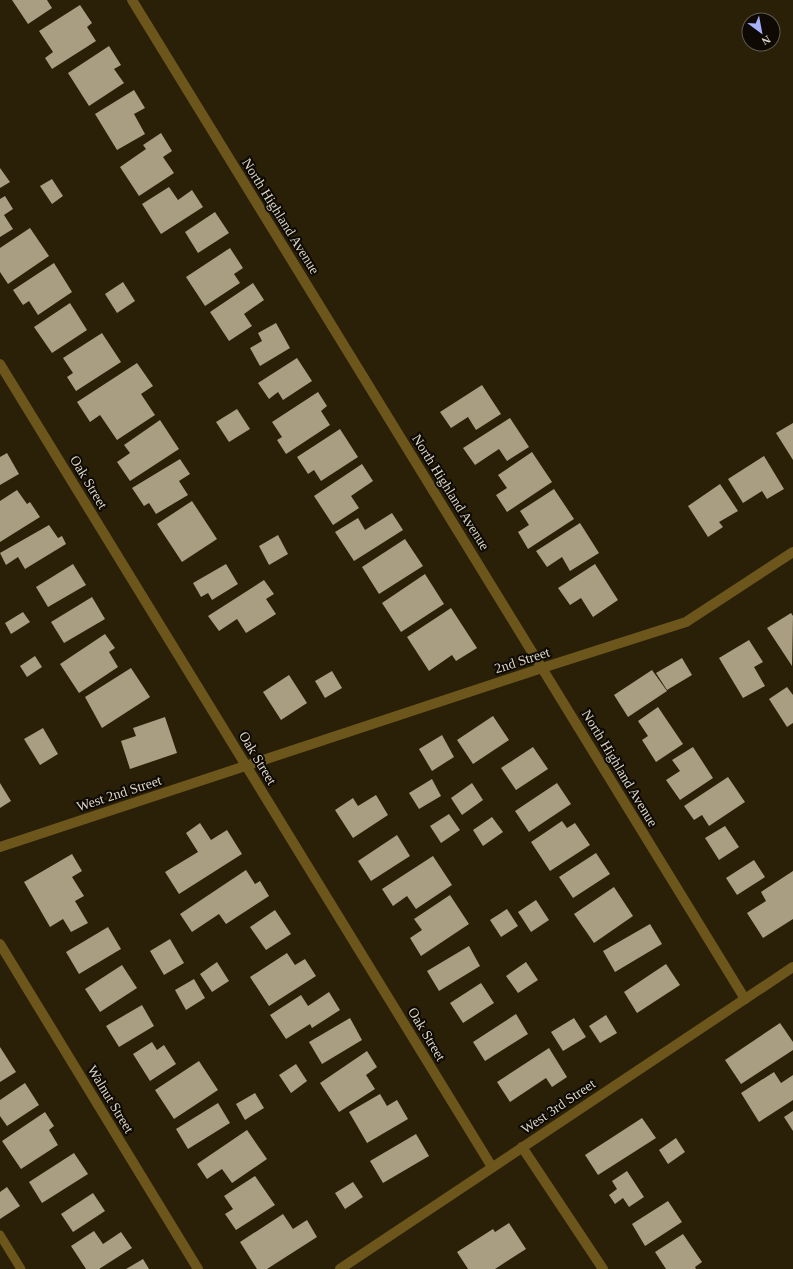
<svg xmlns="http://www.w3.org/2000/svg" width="793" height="1269" viewBox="0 0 793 1269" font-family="'Times New Roman',serif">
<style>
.building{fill:#a99e82}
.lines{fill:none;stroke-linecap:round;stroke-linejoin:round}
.service{stroke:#6c561b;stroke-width:9}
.minor{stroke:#6c561b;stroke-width:10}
.labels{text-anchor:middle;stroke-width:4;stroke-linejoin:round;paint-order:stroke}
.street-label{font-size:14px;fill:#dbd5c7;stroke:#0e0a03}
</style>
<rect width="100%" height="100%" fill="#292007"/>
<g class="building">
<path d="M12,0H47L52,8L28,24Z"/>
<path d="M80,5L92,23L87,27L96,41L52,69L45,58L53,52L39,31Z"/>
<path d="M109,46L121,65L114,69L124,83L89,106L68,73Z"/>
<path d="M134,90L145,108L134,114L145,134L117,150L95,114Z"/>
<path d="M161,133L172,151L163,157L174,173L139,196L120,167L146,149L143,145Z"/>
<path d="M0,168L10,182L0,188Z"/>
<path d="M52,179L63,196L52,204L40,186Z"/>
<path d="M169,187L178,200L192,190L203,207L161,234L142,204Z"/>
<path d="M5,196L13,209L4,215L13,229L0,237V199Z"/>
<path d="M215,212L229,233L198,253L185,232Z"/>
<path d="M30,228L49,256L8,284L0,272V248Z"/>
<path d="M230,248L243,268L234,274L240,283L205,306L186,277Z"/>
<path d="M54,263L72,292L38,315L29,301L23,305L13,290Z"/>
<path d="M123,282L135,301L117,313L105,294Z"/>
<path d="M253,283L264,300L244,314L252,326L229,341L210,312Z"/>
<path d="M70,303L87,330L52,353L34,327Z"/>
<path d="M276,323L290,348L260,366L250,348L262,341L258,333Z"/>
<path d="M102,333L121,362L76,391L67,377L73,373L63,358Z"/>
<path d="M297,358L312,381L283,400L278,392L269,399L258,383Z"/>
<path d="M137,363L153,386L141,394L155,415L117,440L100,415L90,422L77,402Z"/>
<path d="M482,385L501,414L476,430L468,417L451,428L440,412Z"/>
<path d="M318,392L327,406L321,411L330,425L286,454L277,440L282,437L272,422Z"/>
<path d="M237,409L250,429L229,442L216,422Z"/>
<path d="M510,418L529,447L507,461L499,449L475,465L463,448Z"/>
<path d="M160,420L179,449L130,481L117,462L130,453L124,445Z"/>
<path d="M793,423V460L776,433Z"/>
<path d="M340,429L358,457L321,481L314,470L308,474L297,457Z"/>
<path d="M532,452L552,482L507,512L496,495L507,488L498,475Z"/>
<path d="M7,453L19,474L0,485V457Z"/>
<path d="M764,456L784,489L767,499L762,491L743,503L728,479Z"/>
<path d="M180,459L190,474L179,481L188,495L156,514L149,503L144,506L132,488Z"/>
<path d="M362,464L373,481L351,496L359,508L333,525L314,496Z"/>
<path d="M720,484L738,511L719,522L723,527L708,537L688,506Z"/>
<path d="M554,489L574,519L528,549L518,532L529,525L520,511Z"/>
<path d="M17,490L27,504L30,502L40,517L0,542V501Z"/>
<path d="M192,501L217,539L182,562L157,524Z"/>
<path d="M392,513L403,530L354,561L335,532L358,518L365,530Z"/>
<path d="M580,523L599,553L570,571L562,557L547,567L536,551Z"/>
<path d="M49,525L58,538L62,536L66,544L25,569L18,557L6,565L0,553Z"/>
<path d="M278,535L288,554L269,565L259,546Z"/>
<path d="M405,539L423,566L379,594L362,567Z"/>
<path d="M73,564L86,585L48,607L36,587Z"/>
<path d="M226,564L238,584L212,600L208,593L201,597L193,583Z"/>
<path d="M595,564L618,600L593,617L581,598L570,605L558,588Z"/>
<path d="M425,574L444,604L401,632L382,603Z"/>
<path d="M264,580L274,594L266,599L276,614L246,633L237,619L219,631L208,616Z"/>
<path d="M92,597L105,619L64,643L51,622Z"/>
<path d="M451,608L477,648L456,661L452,655L429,671L407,637Z"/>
<path d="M23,612L30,622L11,634L5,623Z"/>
<path d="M791,613L793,616L792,666L767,628Z"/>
<path d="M105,634L115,648L109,652L118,667L79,693L60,664Z"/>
<path d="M749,640L763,662L754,667L765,686L743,698L719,658Z"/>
<path d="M35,656L42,667L27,677L20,666Z"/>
<path d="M682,658L692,675L667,690L656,673Z"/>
<path d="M131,668L150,697L102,728L85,697Z"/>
<path d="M652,670L667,691L628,717L614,695Z"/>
<path d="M332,671L342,688L325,698L315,681Z"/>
<path d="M289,675L307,703L281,720L263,692Z"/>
<path d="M787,687L793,695V723L787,727L769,699Z"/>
<path d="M658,707L683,744L656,762L642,740L648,736L638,721Z"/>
<path d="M493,716L509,740L473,764L457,740Z"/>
<path d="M165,717L177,753L130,769L121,741L136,736L133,728Z"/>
<path d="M43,728L58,754L40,765L24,739Z"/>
<path d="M442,735L454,757L432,771L419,749Z"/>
<path d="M533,747L548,769L516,790L501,768Z"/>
<path d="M693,747L713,778L680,800L666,780L680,771L672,760Z"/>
<path d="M728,777L745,802L709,826L702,815L694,820L684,806Z"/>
<path d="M432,779L441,796L419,809L409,793Z"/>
<path d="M0,783L11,801L0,808Z"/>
<path d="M472,783L483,800L462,815L451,798Z"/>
<path d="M557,783L571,804L529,832L515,811Z"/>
<path d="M376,795L388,815L353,838L335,810L353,798L358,806Z"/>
<path d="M449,814L460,830L441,843L430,826Z"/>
<path d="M492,817L503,832L483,846L473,830Z"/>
<path d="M562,821L567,828L575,823L590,845L550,871L531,842Z"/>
<path d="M200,823L211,840L227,830L242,854L179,894L165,872L198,852L186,833Z"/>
<path d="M725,826L739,847L719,860L705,838Z"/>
<path d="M397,835L410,856L371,881L358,861Z"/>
<path d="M596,853L610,874L573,898L559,877Z"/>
<path d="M72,854L82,871L72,877L84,896L75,901L88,923L71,932L63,919L50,927L24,882Z"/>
<path d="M433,856L452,885L416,909L407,896L393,906L382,889Z"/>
<path d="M754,860L765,877L737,895L726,878Z"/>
<path d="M246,870L255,884L260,881L269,896L226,924L219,914L192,932L180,914Z"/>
<path d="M793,871V919L763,938L747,913L766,901L761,892Z"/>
<path d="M614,887L633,916L594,943L574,914Z"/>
<path d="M450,895L469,924L421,956L410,938L422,930L414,919Z"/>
<path d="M536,900L549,920L531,932L518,912Z"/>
<path d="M507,909L518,926L501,937L490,920Z"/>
<path d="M275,910L291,934L266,950L250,927Z"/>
<path d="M650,924L662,944L615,972L603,951Z"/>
<path d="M108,927L121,949L79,974L66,952Z"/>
<path d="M170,939L184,963L164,975L150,951Z"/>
<path d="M469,946L480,966L439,991L427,971Z"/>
<path d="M287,953L295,965L305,959L316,976L269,1006L250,977Z"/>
<path d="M217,962L229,981L212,992L200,974Z"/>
<path d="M526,962L538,980L518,993L506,976Z"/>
<path d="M666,964L680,985L637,1013L624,992Z"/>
<path d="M122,965L137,988L100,1012L85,989Z"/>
<path d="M194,979L205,998L186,1010L175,990Z"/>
<path d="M481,983L494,1003L463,1023L450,1003Z"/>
<path d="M329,992L340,1010L312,1028L310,1024L286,1039L270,1015L301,995L308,1006Z"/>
<path d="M142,1005L154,1026L119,1047L106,1026Z"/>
<path d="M516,1014L528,1034L485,1061L473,1042Z"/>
<path d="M606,1015L617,1033L600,1043L589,1026Z"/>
<path d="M350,1018L362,1040L322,1064L309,1042Z"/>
<path d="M574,1018L586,1037L563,1051L551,1032Z"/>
<path d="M780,1023L793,1042V1050L741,1084L725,1060Z"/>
<path d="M152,1042L157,1050L164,1045L176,1064L150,1081L133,1054Z"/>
<path d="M0,1047L16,1072L0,1082Z"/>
<path d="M549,1048L567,1077L552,1087L546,1078L510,1102L497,1082Z"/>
<path d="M367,1051L377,1067L366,1075L375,1089L339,1112L320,1083Z"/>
<path d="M199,1061L218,1090L174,1119L155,1090Z"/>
<path d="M296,1064L307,1081L291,1093L279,1075Z"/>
<path d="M774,1072L781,1083L793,1075V1100L759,1122L741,1093Z"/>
<path d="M25,1083L39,1105L7,1126L0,1116V1100Z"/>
<path d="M255,1093L264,1108L245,1120L236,1104Z"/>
<path d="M380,1094L387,1106L397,1100L408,1119L367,1143L349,1112Z"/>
<path d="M218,1103L230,1123L188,1149L176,1129Z"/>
<path d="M793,1111V1131L784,1117Z"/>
<path d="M45,1112L54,1126L49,1130L58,1145L21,1169L2,1141Z"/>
<path d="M642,1118L656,1138L598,1175L585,1155Z"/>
<path d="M247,1130L267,1159L232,1183L222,1169L207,1179L197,1164Z"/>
<path d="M416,1134L429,1156L383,1183L370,1161Z"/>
<path d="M676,1138L685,1152L668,1164L659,1150Z"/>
<path d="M74,1153L88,1174L42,1203L29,1182Z"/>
<path d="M627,1171L644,1197L629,1207L623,1198L615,1204L609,1195L617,1189L612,1181Z"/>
<path d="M255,1176L275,1205L236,1230L225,1214L233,1209L224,1196Z"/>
<path d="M353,1182L363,1197L345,1209L335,1193Z"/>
<path d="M7,1187L20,1206L0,1219V1192Z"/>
<path d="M93,1193L105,1211L73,1232L61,1214Z"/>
<path d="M668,1201L682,1222L645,1246L632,1224Z"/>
<path d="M283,1214L293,1229L307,1220L317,1237L267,1269H257L240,1242Z"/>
<path d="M509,1223L526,1249L495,1269H468L457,1252L493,1229L495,1232Z"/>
<path d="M94,1231L103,1244L121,1232L132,1248L99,1269H86L71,1246Z"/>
<path d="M683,1234L702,1262L695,1267L696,1269H666L655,1252Z"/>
<path d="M143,1259L149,1269H126Z"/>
</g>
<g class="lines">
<path class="service" d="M0,1235L21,1269"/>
<g class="minor">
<path d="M132,0L745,999"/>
<path d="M0,364L492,1167"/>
<path d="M0,847L542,668L686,622L793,552"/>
<path d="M0,944L198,1269"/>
<path d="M522,1147L603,1269"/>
<path d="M340,1269L793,967"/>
</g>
</g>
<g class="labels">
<g class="street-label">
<text transform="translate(281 216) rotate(58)" y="5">North Highland Avenue</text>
<text transform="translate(89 482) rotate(59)" y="5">Oak Street</text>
<text transform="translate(451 492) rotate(58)" y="5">North Highland Avenue</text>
<text transform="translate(522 660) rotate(-18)" y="5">2nd Street</text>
<text transform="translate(258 758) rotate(59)" y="5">Oak Street</text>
<text transform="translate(620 768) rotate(59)" y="5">North Highland Avenue</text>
<text transform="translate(119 793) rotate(-18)" y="5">West 2nd Street</text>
<text transform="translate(427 1034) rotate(59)" y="5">Oak Street</text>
<text transform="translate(111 1099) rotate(59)" y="5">Walnut Street</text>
<text transform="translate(558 1106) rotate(-34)" y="5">West 3rd Street</text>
</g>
</g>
<g transform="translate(761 32) rotate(148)"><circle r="19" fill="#0e0a03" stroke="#605b51"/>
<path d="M0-3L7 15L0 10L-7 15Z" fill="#a8b0fc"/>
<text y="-6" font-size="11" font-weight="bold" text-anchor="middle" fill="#dbd5c7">N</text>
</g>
</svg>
